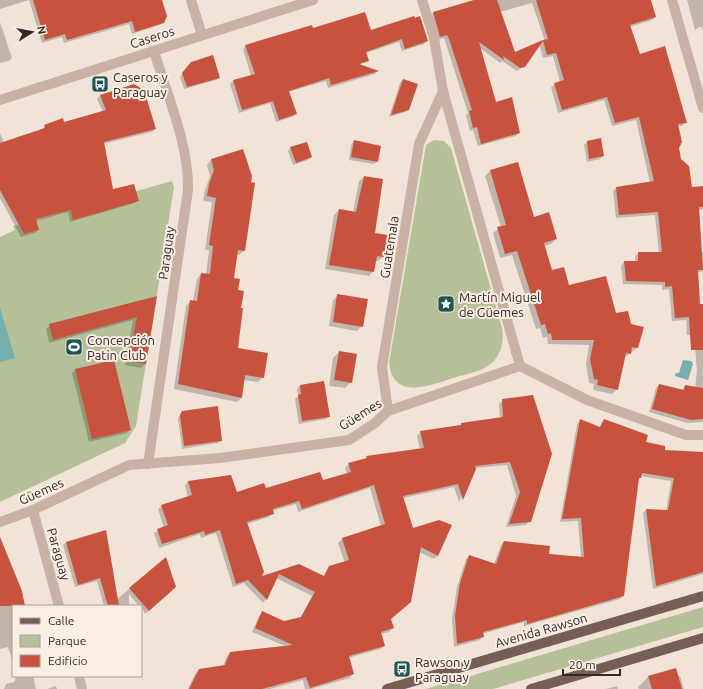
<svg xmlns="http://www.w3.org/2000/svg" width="703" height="689" viewBox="0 0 703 689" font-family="Ubuntu,sans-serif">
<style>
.green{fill:#b6c098}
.water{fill:#76aeab}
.shadow{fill:#0003;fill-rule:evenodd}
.building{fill:#c7533f;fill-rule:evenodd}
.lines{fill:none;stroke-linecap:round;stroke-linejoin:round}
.minor{stroke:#c9b1a4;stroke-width:10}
.major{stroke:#765e56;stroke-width:10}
.labels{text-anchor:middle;stroke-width:4;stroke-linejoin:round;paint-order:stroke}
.street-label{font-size:13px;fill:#342926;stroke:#f9ede4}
.poi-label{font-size:13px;fill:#342926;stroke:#f9ede4;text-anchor:start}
</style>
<rect width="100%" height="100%" fill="#f1e3d7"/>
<g class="green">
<path d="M434,140L444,141L451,148L502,328C504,340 502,352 493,362C484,371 468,374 456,377C431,385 394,402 389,363L426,145Z"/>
<path d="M172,181L174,187L136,426L125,443L0,502V237L15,230L13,226Z"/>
<path d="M703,607V627L493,689H426Z"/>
</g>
<g class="water">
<path d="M0,308L15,358L0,362Z"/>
<path d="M683,360L691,361L693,364L688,380L675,376L676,373H679Z"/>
</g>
<g class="shadow">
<path d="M0,0H161L163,22L159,25L132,34L129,24L64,43L62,37L42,43L29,0L0,9Z"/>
<path d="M475,0H650L655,17L652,20L630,27L640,56L686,122L682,126H677V148L691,188L703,187V209L698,210L701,252H703V271L697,273L699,305H703V422L687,423L649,412L656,388L659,385L682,390L685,386L695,388L697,371L694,335H687L686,320L672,321L669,289L662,290V285L623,284L621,266L624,262H635V256L638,253H659L655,215L616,218L613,191L616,188L650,183L636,120L612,126L604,100L558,113L551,87L560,82L553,56L543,58L539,44L524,66L517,71L502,61L500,63L480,48L495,103L519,132L516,136L478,146L473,130L470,131L466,115L468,113L444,38L437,40L430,17L433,13ZM532,3L545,41L514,53L500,12Z"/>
<path d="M687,0H703V30L700,26L695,30Z"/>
<path d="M0,22L12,58L9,61L0,63Z"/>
<path d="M313,29L370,31L427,41L424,44L402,51L399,42L366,53L368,60L359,65L377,71L375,74L328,88L326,81L288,92L296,114L292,117L276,122L270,103L239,113L230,84L233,81L251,76L243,49L246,46Z"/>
<path d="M188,66L219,77L216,80L184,89L180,77Z"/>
<path d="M403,80L409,109L405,112L389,117L400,83Z"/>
<path d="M134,85L155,129L152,132L103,144L112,191L138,200L135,203L70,222L68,212L36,221L38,230L35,233L21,237L0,198V133L4,143L42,129L45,126L64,123L103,112L97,99L100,96Z"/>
<path d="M600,140L603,156L600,159L587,162L584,145L587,142Z"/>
<path d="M354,141L377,161L374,164L349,160L351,145Z"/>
<path d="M291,148L311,157L308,160L293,165L288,151Z"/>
<path d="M243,150L244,251L239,255H236L233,279L237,291V349L263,377L258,382L244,380L241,398L237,402L174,389L186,306L191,301H193L197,279L201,274L206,275L209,250H205L212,202L203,201L205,190L210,176L207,165L211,160Z"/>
<path d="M517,163L534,218L556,239L551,244L544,246L551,271L569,286L615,314L637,348L624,358L617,389L612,394L593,390L594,384L589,383L586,364L589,345L548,344L547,337L543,338L540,328L536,329L512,255L500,258L493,233L501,227L485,176L490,171Z"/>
<path d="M364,177L374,234L383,257L378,261H375L373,271L369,276L325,269L334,215L339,210L353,213L359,181Z"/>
<path d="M338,296L361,327L357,331L329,326L333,300Z"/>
<path d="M155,298L145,364L141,368L125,365L133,320L49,343L46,329L50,325Z"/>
<path d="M339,352L351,382L345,388L329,386L333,358Z"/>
<path d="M75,370L130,430L127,433L89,442L72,373Z"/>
<path d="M300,385L329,416L326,419L299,424L295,399L298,396L297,389Z"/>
<path d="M503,400L530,521L526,525L506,527L516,496L507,465L476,468L459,502L454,487L403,498L412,530L438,555L434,559L419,552L390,619L393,628L389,632L380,634L384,646L380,649L348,658L353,674L350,678L311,689H305L303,680L270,689H188L195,674L199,670L223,666L227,656L231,653L285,646L252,632L259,616L262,613L284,622L300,619L312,596L276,578L266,599L263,603L244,583L233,587L216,533L201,538L200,534L159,548L154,533L164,528L158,509L162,506L188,497L185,485L188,481L237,493L323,482L347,474L345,468L349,464L364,459L367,457L420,450L417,436L421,432L500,418L499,404ZM370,488L381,526L342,539L338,543L345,563L322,581L299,565L261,577L247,524L269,517L272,511L296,504L298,512Z"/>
<path d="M182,412L221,440L218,443L182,449L178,418Z"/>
<path d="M580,420L599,428L604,420L663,451L703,453V574L653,589L643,513L646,510L666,511L671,481L640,476L638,480L623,595L620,599L524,626V622L482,634L483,636L480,640L454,647L452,619L457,587L466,559L469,556L494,564L501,545L504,542L548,555L581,557L578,521L560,522L577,424Z"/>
<path d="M105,531L117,599L166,559L172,590L145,614L141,606H139L129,594V606H104L97,581L75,587L63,545L66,542Z"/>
<path d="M0,552L21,591L25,606H13V663L8,647L0,649Z"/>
<path d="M675,669L678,676H680L684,689H639L638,687L648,677Z"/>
<path d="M20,676H33L36,689H4L6,684L14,682L16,677Z"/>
<path d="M56,686L57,689H47Z"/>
<path d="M617,686L618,689H606Z"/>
</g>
<g class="building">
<path d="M33,0H162L167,16L164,23L135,32L132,21L67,40L65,34L45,40Z"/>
<path d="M474,0H497L515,52L543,40L548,39L536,0H651L656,17L630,25L640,54L665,46L687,123L678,124L682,142L679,148L681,159L689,166L692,187L703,186V207H699L703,270H698L700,304H703V350H691L689,317L675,318L672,286L665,287V282L626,281L624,261H638V252H662L658,212L619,215L616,187L654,181L639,117L615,123L607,97L562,110L554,83L564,80L556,53L547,55L543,41L525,67L520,68L503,56L504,60L479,42L496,102L512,97L520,133L481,144L477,127L473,128L469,111L472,110L449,39L447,35L440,37L433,12Z"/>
<path d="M365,12L371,30L414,16L415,18L420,16L428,41L405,49L402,39L366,52L369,61L359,64L379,71L331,85L329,78L289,91L297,114L279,120L273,101L242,110L233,80L255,74L245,45L312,25L313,28Z"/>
<path d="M213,55L220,78L187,87L182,73L191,62Z"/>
<path d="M403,79L418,84L409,110L391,115Z"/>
<path d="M134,84L144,90L156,129L104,142L113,189L134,184L139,201L73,220L71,210L36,219L39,230L24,234L0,190V143L45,128L44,125L63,118L64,122L106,110L100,95Z"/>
<path d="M601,138L604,156L589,159L587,141Z"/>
<path d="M354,140L381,146L378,162L351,157Z"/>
<path d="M307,142L312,157L296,163L290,147Z"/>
<path d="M243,149L252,176L251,182L255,183L245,251L238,250L234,278L240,279L238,290L244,291L241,308H243L238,348L268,353L264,378L245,375L242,398L178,384L190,300L197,301L201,273L210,274L213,246L209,245L216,198L207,196L209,184L214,170L211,159Z"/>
<path d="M518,162L534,217L549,212L557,239L544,243L552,270L564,267L569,285L606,276L616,313L628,311L631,324L644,327L638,348L632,347L631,354L626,353L618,390L597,385L598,380L594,379L590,359L594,340H552L551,333L548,334L545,324L541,325L517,251L505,254L497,227L506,225L490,170Z"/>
<path d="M364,176L383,179L375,233L388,235L384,257L377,256L374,272L329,265L339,209L356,212Z"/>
<path d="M337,294L368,299L363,327L333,322Z"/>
<path d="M157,296L146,364L129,361L137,317L53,340L49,324Z"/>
<path d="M339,351L357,354L352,383L334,380Z"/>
<path d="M114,360L131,430L92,439L75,369Z"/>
<path d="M324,381L330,417L302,421L298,395L301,394L300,385Z"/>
<path d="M659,384L684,390L685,385L703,388V419L691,420L652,409Z"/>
<path d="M533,395L552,454L531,522L509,524L520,492L510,462L475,466L476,469L463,500L458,484L403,496L413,528L439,520L452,525L438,556L421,547L411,602L391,619L394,628L381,632L385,646L349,656L354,674L310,688L306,677L262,689H189L199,669L225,665L230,652L293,645L255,628L262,611L284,621L301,617L315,592L279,574L267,600L248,580L236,584L220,530L205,535L204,531L162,544L157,529L168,525L161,505L192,495L188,481L231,475L237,492L264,483L266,488L320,472L323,480L351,472L348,463L367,458L366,456L424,448L420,431L461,425V423L503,417L502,399ZM374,485L385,524L342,538L349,560L329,566L324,576L299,564L262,576L264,572L247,522L274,514L273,509L299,501L302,509Z"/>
<path d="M218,406L222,441L184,446L180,415L182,411Z"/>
<path d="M580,419L600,427L604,419L648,435L646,442L665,446V450L703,452V572L656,586L646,509L668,510L674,478L642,473L641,478H639L624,596L527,624V620L483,632L484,637L457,644L455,616L460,583L469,555L496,564L504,541L550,546L549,554L584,557L581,518L562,519Z"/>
<path d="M106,530L110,553L119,606H108L100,578L78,585L66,542Z"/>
<path d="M0,537L22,591L25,606H0Z"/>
<path d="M166,557L176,587L149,611L129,588Z"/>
<path d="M676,668L682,689H652L648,676Z"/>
</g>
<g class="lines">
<g class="minor">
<path d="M191,0L202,35"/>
<path d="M422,0L434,38L443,91L520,366"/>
<path d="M672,0L703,108"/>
<path d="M0,100L313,0"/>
<path d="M388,411L382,367L419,144L443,91"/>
<path d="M148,464L188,190C189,144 167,95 154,51"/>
<path d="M33,510L59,606"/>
<path d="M0,522L33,510L129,465L220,458L349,440L375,423L388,411L520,366L587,400L686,435H703"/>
<path d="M79,676L82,689"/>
</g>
<g class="major">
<path d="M387,689L703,596"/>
<path d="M531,689L703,638"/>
</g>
</g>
<defs>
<g id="bus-square" transform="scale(0.9)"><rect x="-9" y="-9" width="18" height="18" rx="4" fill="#1b5654" stroke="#f9ede4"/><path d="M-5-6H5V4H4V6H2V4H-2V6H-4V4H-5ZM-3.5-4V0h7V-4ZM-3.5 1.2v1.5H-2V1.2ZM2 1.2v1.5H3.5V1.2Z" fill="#fff"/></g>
<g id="sight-square" transform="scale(0.9)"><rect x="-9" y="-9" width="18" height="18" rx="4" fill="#1b5654" stroke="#f9ede4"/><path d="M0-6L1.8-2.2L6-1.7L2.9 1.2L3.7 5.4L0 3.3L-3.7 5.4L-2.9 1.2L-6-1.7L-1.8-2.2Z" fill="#fff"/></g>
<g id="stadium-square" transform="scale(0.9)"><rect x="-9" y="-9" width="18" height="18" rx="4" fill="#1b5654" stroke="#f9ede4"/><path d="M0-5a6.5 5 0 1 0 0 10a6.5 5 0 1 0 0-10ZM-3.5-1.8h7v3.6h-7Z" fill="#fff"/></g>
</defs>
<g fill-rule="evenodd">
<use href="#bus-square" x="100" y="84"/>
<use href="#sight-square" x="446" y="304"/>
<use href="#stadium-square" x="74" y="347"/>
<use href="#bus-square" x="402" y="669"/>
</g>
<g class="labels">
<g class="street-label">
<text transform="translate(152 37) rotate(-18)" y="5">Caseros</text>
<text transform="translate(389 247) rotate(-81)" y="5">Guatemala</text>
<text transform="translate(166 253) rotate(-82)" y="5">Paraguay</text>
<text transform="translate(360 414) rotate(-32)" y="5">Güemes</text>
<text transform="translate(41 491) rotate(-24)" y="5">Güemes</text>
<text transform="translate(59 554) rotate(74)" y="5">Paraguay</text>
<text transform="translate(541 630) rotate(-16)" y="5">Avenida Rawson</text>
</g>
<g class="poi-label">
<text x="113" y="82">Caseros y<tspan x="113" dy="15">Paraguay</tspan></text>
<text x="459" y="302">Martín Miguel<tspan x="459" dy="15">de Güemes</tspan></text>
<text x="87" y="345">Concepción<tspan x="87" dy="15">Patin Club</tspan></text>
<text x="415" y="667">Rawson y<tspan x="415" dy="15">Paraguay</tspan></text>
</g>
</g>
<rect x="12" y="605" width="130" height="72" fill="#f9ede4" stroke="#aa9f98"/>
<rect x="20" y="618" width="20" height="6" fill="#765e56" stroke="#aa9f98"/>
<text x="48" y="625" font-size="12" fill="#342926">Calle</text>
<rect x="20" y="635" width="20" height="12" fill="#b6c098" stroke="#aa9f98"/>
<text x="48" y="645" font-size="12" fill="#342926">Parque</text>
<rect x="20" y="655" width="20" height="12" fill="#c7533f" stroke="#aa9f98"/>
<text x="48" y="665" font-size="12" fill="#342926">Edificio</text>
<g transform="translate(32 32) rotate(79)" stroke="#f9ede4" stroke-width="3" paint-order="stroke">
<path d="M0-3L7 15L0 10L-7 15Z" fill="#342926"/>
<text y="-6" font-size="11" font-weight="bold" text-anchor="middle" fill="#342926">N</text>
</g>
<path d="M563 669v6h57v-6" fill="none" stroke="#342926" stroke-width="2"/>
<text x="569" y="669" font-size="12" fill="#342926" stroke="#f9ede4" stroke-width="3" paint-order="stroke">20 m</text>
</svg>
